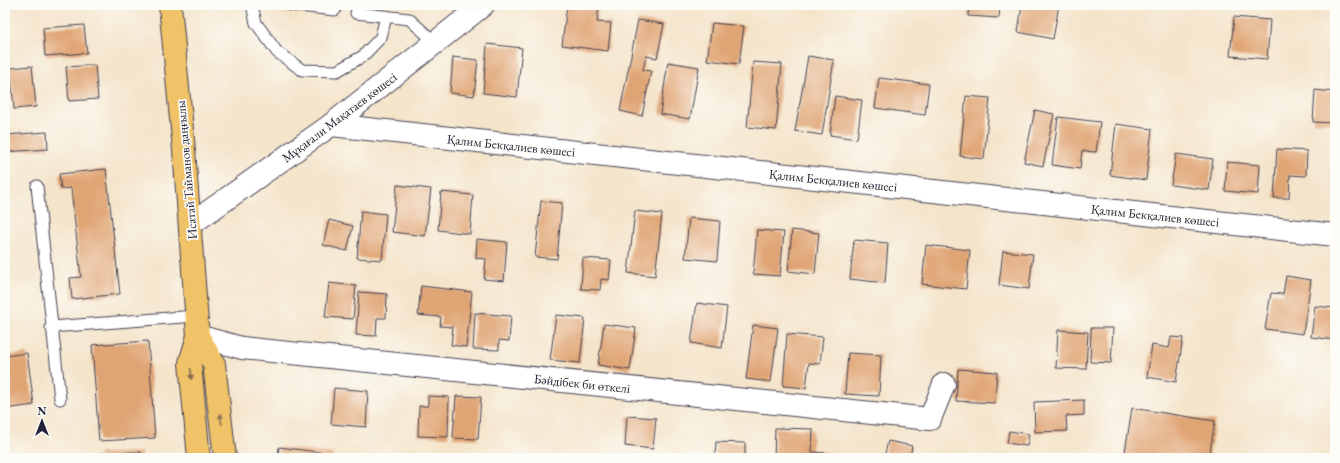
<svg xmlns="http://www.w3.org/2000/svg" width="1340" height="463" viewBox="0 0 1340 463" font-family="'EB Garamond',serif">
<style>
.building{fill:#e0a574}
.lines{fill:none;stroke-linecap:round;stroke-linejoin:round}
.service-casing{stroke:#423f50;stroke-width:13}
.minor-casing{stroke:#423f50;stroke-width:24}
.tertiary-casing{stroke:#423f50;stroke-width:24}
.primary-casing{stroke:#423f50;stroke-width:24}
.service{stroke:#fff;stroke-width:11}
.minor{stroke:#fff;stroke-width:22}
.tertiary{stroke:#fff;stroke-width:22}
.primary{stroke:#f0c369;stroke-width:22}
.oneway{fill:#897252}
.labels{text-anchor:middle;stroke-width:3.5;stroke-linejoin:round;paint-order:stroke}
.street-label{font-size:13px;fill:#22223b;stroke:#fdfcf7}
</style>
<rect width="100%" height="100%" fill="#fdfcf7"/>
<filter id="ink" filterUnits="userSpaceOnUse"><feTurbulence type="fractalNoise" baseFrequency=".025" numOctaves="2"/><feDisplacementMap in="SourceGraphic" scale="8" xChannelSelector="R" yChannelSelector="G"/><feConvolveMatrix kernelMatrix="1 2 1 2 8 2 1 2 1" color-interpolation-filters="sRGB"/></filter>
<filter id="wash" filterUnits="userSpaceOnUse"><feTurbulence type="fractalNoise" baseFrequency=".012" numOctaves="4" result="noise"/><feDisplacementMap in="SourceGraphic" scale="16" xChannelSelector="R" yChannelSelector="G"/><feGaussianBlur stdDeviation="0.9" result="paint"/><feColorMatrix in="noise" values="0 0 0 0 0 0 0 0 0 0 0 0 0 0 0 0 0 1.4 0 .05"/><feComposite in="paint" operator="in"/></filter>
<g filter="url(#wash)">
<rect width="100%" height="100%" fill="#f4e4ca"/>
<g id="blocks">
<g class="building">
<path d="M567,5H599L597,22L611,23L608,51L562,45Z"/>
<path d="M969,5H1000L999,18L968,16Z"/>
<path d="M1022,5H1059L1053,39L1018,32Z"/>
<path d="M1234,17L1270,20L1267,59L1230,56Z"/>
<path d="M638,20L664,24L657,58L646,56L643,70L651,71L642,116L620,111Z"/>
<path d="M712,23L744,26L739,64L707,60Z"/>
<path d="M84,25L87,53L45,56L43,28Z"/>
<path d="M487,44L522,48L517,97L483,93Z"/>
<path d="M808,56L834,60L822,135L795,131Z"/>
<path d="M453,57L478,60L474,96L450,93Z"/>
<path d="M668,62L699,67L690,119L660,114Z"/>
<path d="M753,62L782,64L776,130L747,127Z"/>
<path d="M95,65L98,99L69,101L66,67Z"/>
<path d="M32,66L36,107L14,109L10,68Z"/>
<path d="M879,78L929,84L925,115L875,108Z"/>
<path d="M1315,90L1335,92V123L1313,122Z"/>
<path d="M835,96L862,100L857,139L830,135Z"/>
<path d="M966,96L990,98L984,159L960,156Z"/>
<path d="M1035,110L1054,114L1043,166L1024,162Z"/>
<path d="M1058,117L1100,122L1096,152L1082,151L1080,169L1052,165Z"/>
<path d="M1116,124L1152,129L1146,180L1110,175Z"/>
<path d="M47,132L48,149L5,152V135Z"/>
<path d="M1277,149L1307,151L1306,176L1290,175L1289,198H1274Z"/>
<path d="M1176,154L1213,159L1209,190L1171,185Z"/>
<path d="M1227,162L1260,165L1258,194L1225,191Z"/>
<path d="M106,169L120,294L72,299L70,278L81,277L71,188L61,189L59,174Z"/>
<path d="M397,185L431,189L425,236L392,232Z"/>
<path d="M441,192L473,195L470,234L438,230Z"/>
<path d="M541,201L562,203L557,259L535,257Z"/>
<path d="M361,211L386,214L382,260L357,258Z"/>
<path d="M635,211L662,214L655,276L628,273Z"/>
<path d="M689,218L720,221L717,261L685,258Z"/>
<path d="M329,220L353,226L347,251L323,245Z"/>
<path d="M757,230L784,232L780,276L753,274Z"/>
<path d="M792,230L819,233L815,274L788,271Z"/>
<path d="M477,239L507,242L504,281L484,279L486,259L476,258Z"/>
<path d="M854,240L888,243L885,283L850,279Z"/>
<path d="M926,245L970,250L966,289L922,284Z"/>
<path d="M1003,251L1033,254L1029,289L999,285Z"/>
<path d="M583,258L611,260L609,280L601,279L600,290L581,289Z"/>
<path d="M1286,276L1311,280L1303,334L1265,329L1271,293L1283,294Z"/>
<path d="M329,283L356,286L353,319L325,317Z"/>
<path d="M421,286L472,292L466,347L451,345L453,327L440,326L441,317L418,315Z"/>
<path d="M359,292L387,294L386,318H377L376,336L356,335Z"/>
<path d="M697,303L727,307L722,348L691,343Z"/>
<path d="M1315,306L1335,308V340L1311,337Z"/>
<path d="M475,313L511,316L509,341L499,340V350L473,349Z"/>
<path d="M556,315L585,318L580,363L550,360Z"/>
<path d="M604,324L636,328L630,370L598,365Z"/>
<path d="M753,325L778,328L771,382L746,379Z"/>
<path d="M1091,328H1113L1111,363L1090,362Z"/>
<path d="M1058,330L1088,332L1086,369L1056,368Z"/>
<path d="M787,334L823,337L820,364L809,363L806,388L783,386Z"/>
<path d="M1171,337L1183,338L1176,382L1147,377L1152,345L1169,348Z"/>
<path d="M148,341L155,438L99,441L92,345Z"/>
<path d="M27,353L34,405L5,409V356Z"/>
<path d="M848,353L881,355L879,396L845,394Z"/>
<path d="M958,369L997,372L995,403L956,401Z"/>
<path d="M334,388L368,391L366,427L331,424Z"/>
<path d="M428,396L449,397L448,437L418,436L419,406H428Z"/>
<path d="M456,396L481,397L478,439L453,438Z"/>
<path d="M1084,400V415L1066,416L1067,431L1035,432L1034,402Z"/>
<path d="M1132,408L1215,421L1209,458H1124Z"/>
<path d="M627,416L656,418L653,449L625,446Z"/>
<path d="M775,428L813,429L812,452L830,453V458H774Z"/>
<path d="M1009,431L1029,434L1027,446L1007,443Z"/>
<path d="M888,441L912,446L910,458H884Z"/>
<path d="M716,442L745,443V458H715Z"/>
<path d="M279,447L333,454L332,458H278Z"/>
<path d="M141,452V458H99V453Z"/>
</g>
</g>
</g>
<g filter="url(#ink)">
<use href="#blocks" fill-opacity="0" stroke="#423f50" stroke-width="1"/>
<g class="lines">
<g class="service-casing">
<g id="service">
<path d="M252,5L256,23L277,52L302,70L337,71L363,56L381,37L386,16"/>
<path d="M290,5L335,10"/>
<path d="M356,13L409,19L435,42"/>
<path d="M37,186L60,399"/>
<path d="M51,327L196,316"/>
</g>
</g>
<g class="minor-casing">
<g id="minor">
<path d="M331,125L1335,235"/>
<path d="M198,336L242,348L930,419L944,384"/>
</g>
</g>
<g class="tertiary-casing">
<path id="tertiary" d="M191,224L331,125L483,5"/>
</g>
<g class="primary-casing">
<g id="primary">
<path d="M170,5L184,150L198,336L190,363L199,458"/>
<path d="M198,336L214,364L225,458"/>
</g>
</g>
<use href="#service" class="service"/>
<use href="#minor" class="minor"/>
<use href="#tertiary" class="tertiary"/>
<use href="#primary" class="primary"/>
</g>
<defs><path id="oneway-solid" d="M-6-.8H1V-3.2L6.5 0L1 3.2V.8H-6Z"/></defs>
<g class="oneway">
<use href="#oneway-solid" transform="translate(191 374) rotate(85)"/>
<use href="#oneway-solid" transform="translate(221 419) rotate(-97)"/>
</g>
</g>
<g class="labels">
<g class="street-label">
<text transform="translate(339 117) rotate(-37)" y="5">Мұқағали Мақатаев көшесі</text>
<text transform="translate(511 145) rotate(6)" y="5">Қалим Бекқалиев көшесі</text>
<text transform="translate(186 170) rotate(-95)" y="5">Исатай Тайманов даңғылы</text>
<text transform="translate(833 180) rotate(6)" y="5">Қалим Бекқалиев көшесі</text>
<text transform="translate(1155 215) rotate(6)" y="5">Қалим Бекқалиев көшесі</text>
<text transform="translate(582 383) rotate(6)" y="5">Бәйдібек би өткелі</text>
</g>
</g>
<rect width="1340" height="463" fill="none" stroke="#fdfcf7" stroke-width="20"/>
<g transform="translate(42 421)" stroke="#fdfcf7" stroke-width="3" paint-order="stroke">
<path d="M0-3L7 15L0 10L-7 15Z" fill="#22223b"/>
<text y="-6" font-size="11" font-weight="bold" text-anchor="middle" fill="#22223b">N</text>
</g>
</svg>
